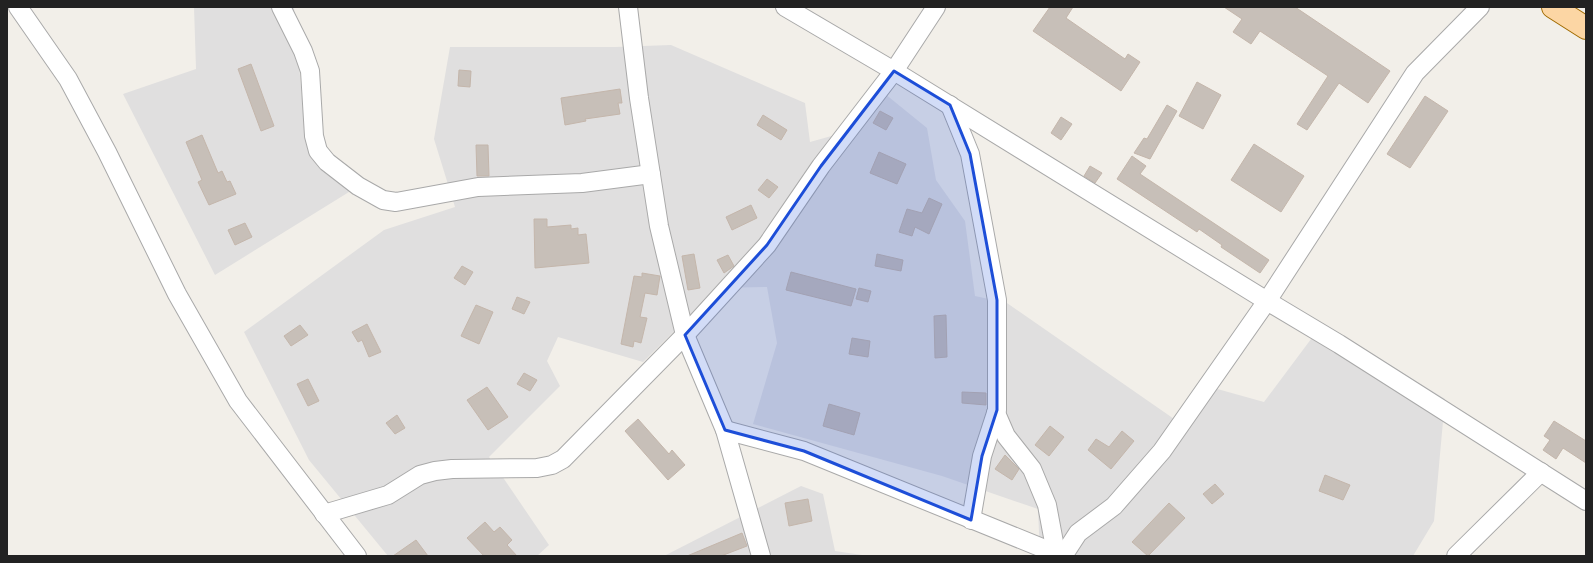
<svg xmlns="http://www.w3.org/2000/svg" width="1593" height="563" viewBox="0 0 1593 563" font-family="'PT Sans Narrow',sans-serif">
<style>
.residential{fill:#e0dfdf}
.building{fill:#c7bfb8;stroke:#c4b6ab}
.lines{fill:none;stroke-linecap:round;stroke-linejoin:round}
.minor-casing{stroke:#a9a9a9;stroke-width:20}
.major-casing{stroke:#a06b00;stroke-width:24}
.minor{stroke:#fff;stroke-width:18}
.major{stroke:#fcd6a4;stroke-width:22}
.marked{fill:#1d4ed8;fill-opacity:0.2;stroke:#1d4ed8;stroke-width:3;stroke-linejoin:round}
</style>
<rect width="100%" height="100%" fill="#f2efe9"/>
<g class="residential">
<path d="M194,7L294,8L303,110L349,192L215,275L123,94L196,69Z"/>
<path d="M671,45L805,103L810,142L835,135L874,85L927,128L936,180L965,221L975,296L1007,303L1177,421L1203,385L1264,402L1323,323L1445,399L1434,521L1413,556H1040L1038,509L942,476L753,424L777,343L767,287L718,288L643,362L558,337L547,361L560,386L489,457L549,545L537,556H388L309,460L244,332L384,230L455,207L434,139L450,47H615Z"/>
<path d="M801,486L823,494L835,551L869,556H664Z"/>
</g>
<g class="building">
<path d="M1050,7H1073L1066,18L1125,59L1128,54L1140,62L1121,91L1033,31Z"/>
<path d="M1224,7H1295L1390,71L1368,103L1339,83L1307,130L1297,124L1328,76L1260,31L1251,44L1233,32L1242,19Z"/>
<path d="M251,64L274,126L261,131L238,69Z"/>
<path d="M459,70L471,71L470,87L458,86Z"/>
<path d="M1197,82L1221,95L1203,129L1179,116Z"/>
<path d="M620,89L622,103H618L620,114L585,119L586,121L565,125L561,98Z"/>
<path d="M1425,96L1448,111L1410,168L1387,154Z"/>
<path d="M1167,105L1177,111L1150,159L1134,153L1144,138L1147,139Z"/>
<path d="M880,111L893,118L886,130L873,123Z"/>
<path d="M763,115L787,130L781,140L757,125Z"/>
<path d="M1061,117L1072,124L1061,140L1051,133Z"/>
<path d="M202,135L218,173L222,171L227,182L230,181L236,194L209,205L198,182L202,180L186,142Z"/>
<path d="M1254,144L1304,176L1281,212L1231,180Z"/>
<path d="M476,145H488L489,176H477Z"/>
<path d="M879,152L906,164L897,184L870,173Z"/>
<path d="M1132,156L1146,166L1140,174L1269,260L1260,273L1221,247L1222,245L1199,229L1197,232L1117,179Z"/>
<path d="M1090,166L1102,173L1095,183L1084,176Z"/>
<path d="M767,179L778,187L769,198L758,190Z"/>
<path d="M929,198L942,204L929,234L915,227L912,236L899,232L907,209L922,213Z"/>
<path d="M751,205L757,218L732,230L726,217Z"/>
<path d="M534,219H547V227L571,225V229L578,228V235L586,234L589,263L535,268Z"/>
<path d="M245,223L252,237L235,245L228,230Z"/>
<path d="M694,254L700,288L688,290L682,256Z"/>
<path d="M877,254L903,260L901,271L875,266Z"/>
<path d="M728,255L734,266L724,273L717,260Z"/>
<path d="M462,266L473,272L465,285L454,278Z"/>
<path d="M791,272L856,289L851,306L786,290Z"/>
<path d="M642,273L660,276L657,295L645,293L640,317L647,318L641,343L634,341L633,347L621,344L634,276L642,277Z"/>
<path d="M859,288L871,291L868,302L856,299Z"/>
<path d="M517,297L530,302L524,314L512,309Z"/>
<path d="M476,305L493,312L479,344L461,336Z"/>
<path d="M946,315L947,357L935,358L934,316Z"/>
<path d="M367,324L381,352L369,357L362,340L358,342L352,332Z"/>
<path d="M300,325L308,335L291,346L284,336Z"/>
<path d="M852,338L870,341L868,357L849,354Z"/>
<path d="M524,373L537,380L530,391L517,384Z"/>
<path d="M308,379L319,401L308,406L297,384Z"/>
<path d="M487,387L508,417L488,430L467,400Z"/>
<path d="M962,392L986,393V405L962,403Z"/>
<path d="M829,404L860,413L854,435L823,426Z"/>
<path d="M397,415L405,428L395,434L386,423Z"/>
<path d="M638,419L669,454L672,450L685,465L668,480L625,431Z"/>
<path d="M1554,421L1586,441V463L1563,448L1556,459L1543,450L1550,440L1544,436Z"/>
<path d="M1050,426L1064,437L1049,456L1035,445Z"/>
<path d="M1122,431L1134,441L1111,469L1088,450L1096,439L1109,447Z"/>
<path d="M1005,455L1019,469L1012,480L995,469Z"/>
<path d="M1325,475L1350,485L1343,500L1319,491Z"/>
<path d="M1215,484L1224,494L1212,504L1203,494Z"/>
<path d="M808,499L812,521L789,526L785,503Z"/>
<path d="M1169,503L1185,518L1148,556L1132,542Z"/>
<path d="M485,522L494,532L500,527L512,540L507,545L517,556H484L467,538Z"/>
<path d="M742,533L747,546L721,556H687Z"/>
<path d="M416,540L428,556H393Z"/>
</g>
<g class="lines">
<g class="minor-casing">
<g id="minor">
<path d="M18,7L68,79L107,152L177,294L238,401L357,556"/>
<path d="M281,7L303,51L310,71L314,136L318,151L327,162L358,186L383,200L396,202L478,187L582,183L651,174"/>
<path d="M628,7L639,98L659,226L685,335L725,430L761,556"/>
<path d="M785,7L894,71L1267,301L1339,344L1586,501"/>
<path d="M950,105L970,154L997,300V410L982,456L971,520"/>
<path d="M996,413L1006,436L1032,469L1047,505L1056,553"/>
<path d="M725,430L804,451L1062,556"/>
<path d="M324,514L388,495L420,475L435,471L452,469L537,468L552,465L563,459L685,335L767,245L821,166L894,71L936,7"/>
<path d="M1063,556L1078,533L1114,506L1162,451L1267,301L1415,73L1480,7"/>
<path d="M1456,556L1541,472"/>
</g>
</g>
<g class="major-casing">
<path id="major" d="M1553,7L1586,28"/>
</g>
<use href="#minor" class="minor"/>
<use href="#major" class="major"/>
</g>
<path class="marked" d="M894,71L950,105L970,154L997,300V410L982,456L971,520L804,451L725,430L685,335L767,245L821,166Z"/>
<rect width="1593" height="563" fill="none" stroke="#222222" stroke-width="16"/>
</svg>
